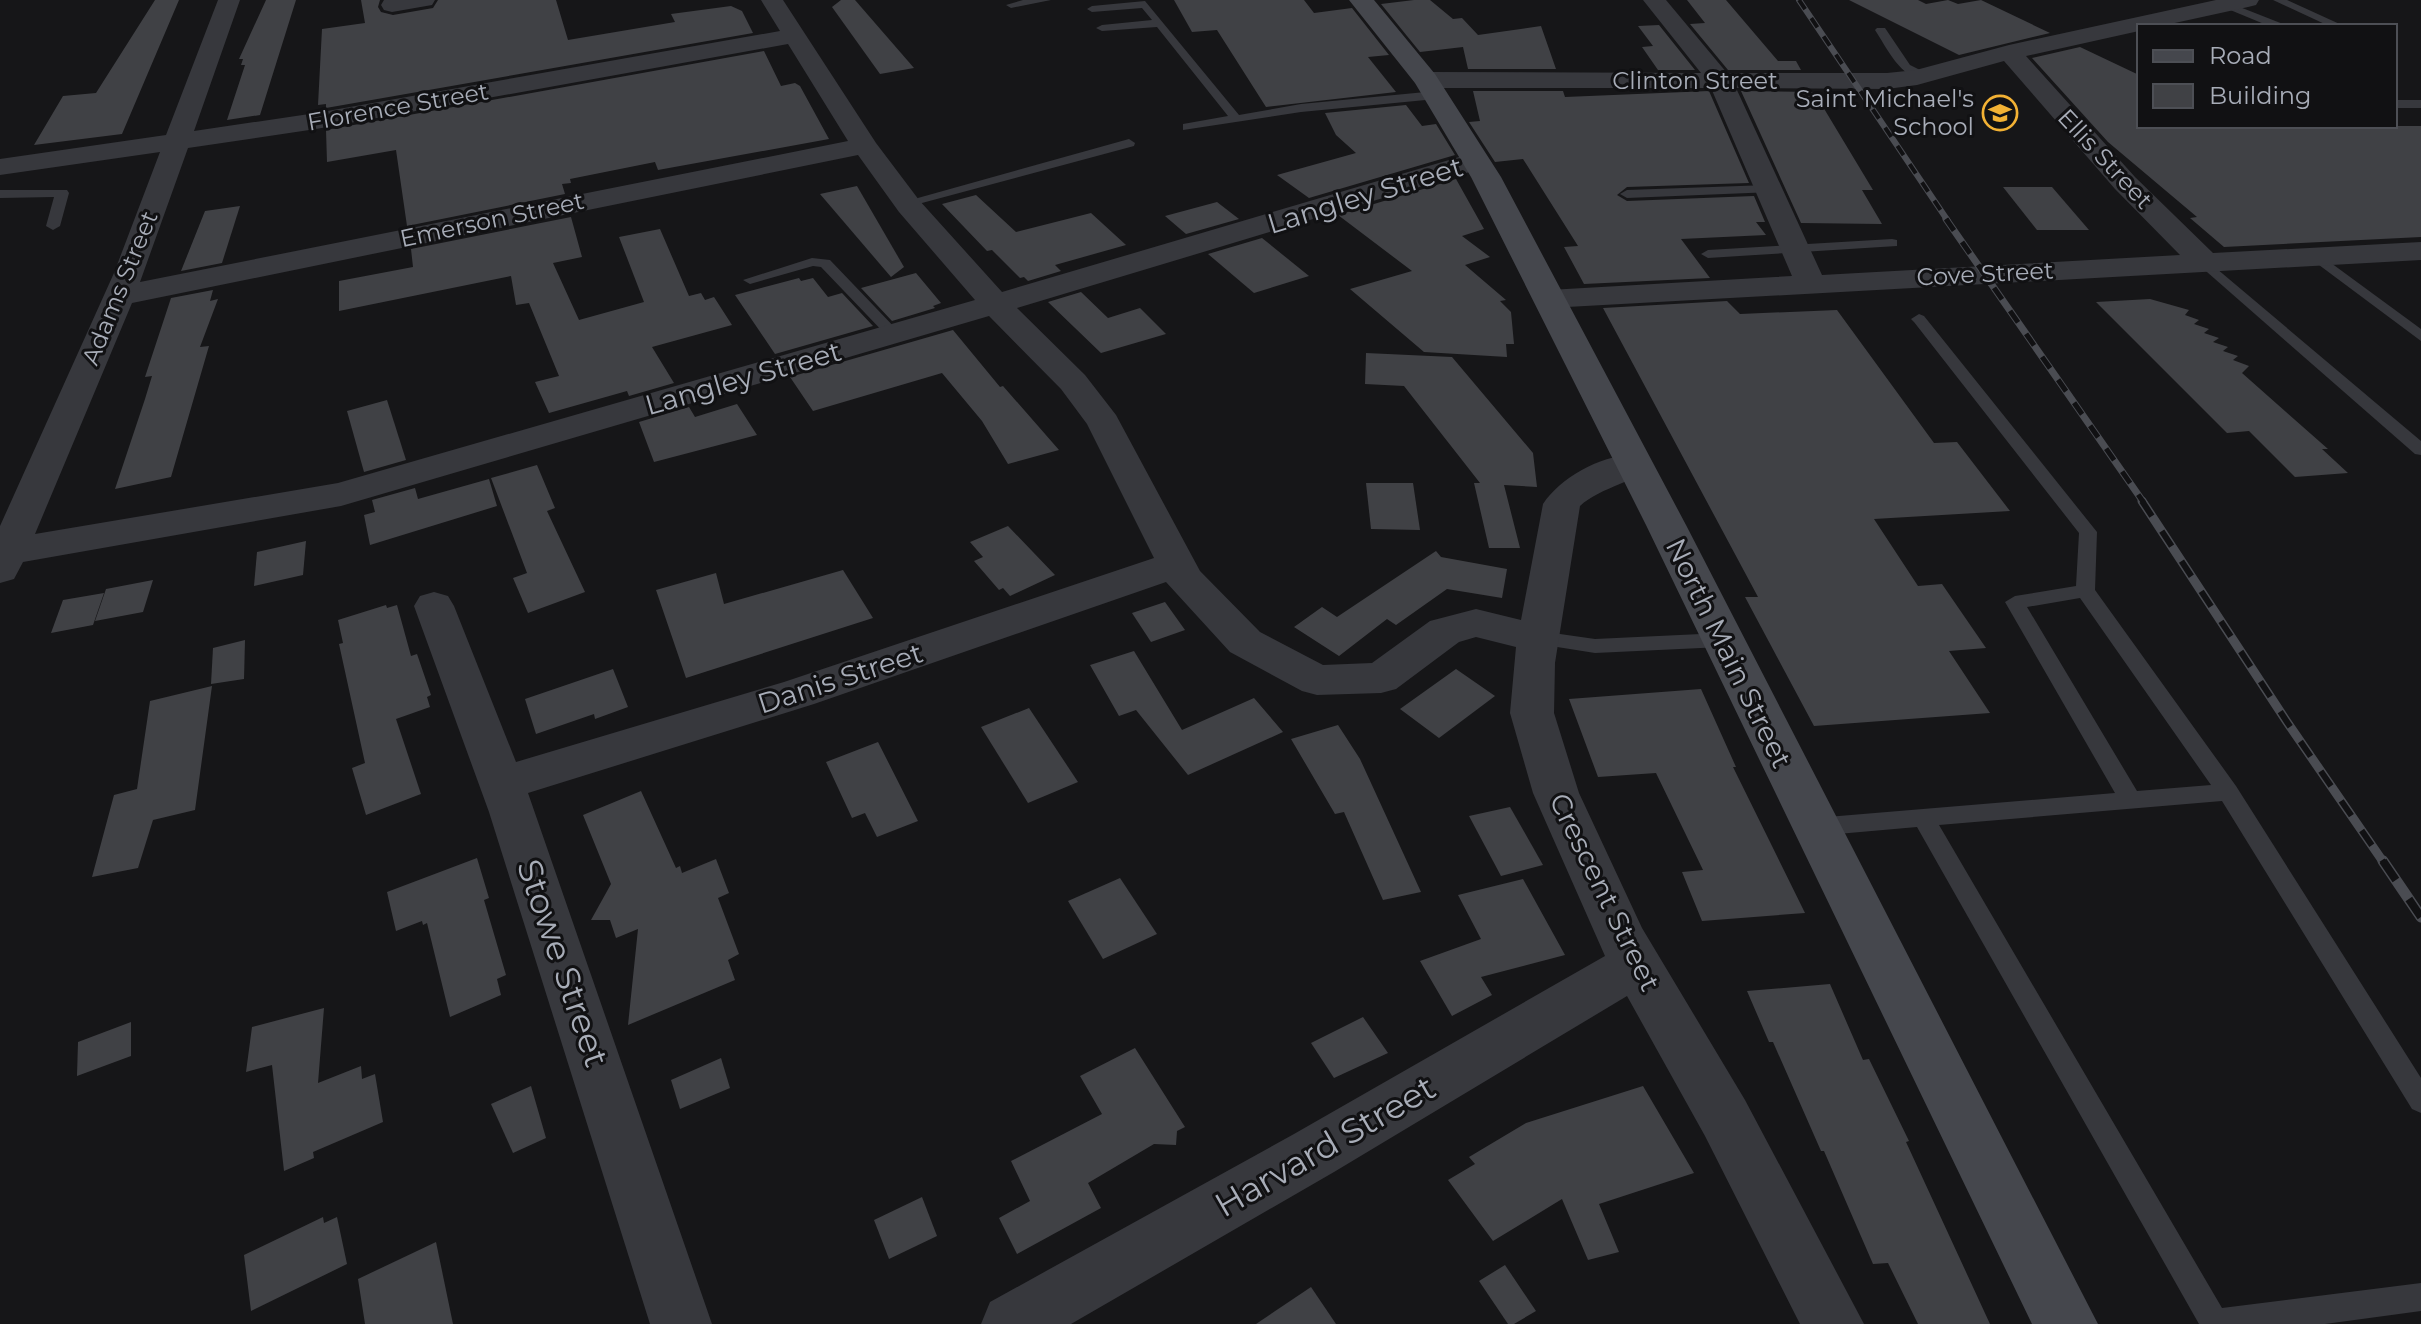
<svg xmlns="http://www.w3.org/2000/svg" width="2421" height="1324" viewBox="0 0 2421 1324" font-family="Montserrat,sans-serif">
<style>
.building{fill:#404145}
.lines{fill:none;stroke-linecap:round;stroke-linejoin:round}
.service{fill:#37383d;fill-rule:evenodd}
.minor{fill:#37383d;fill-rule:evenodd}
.secondary{fill:#45474d;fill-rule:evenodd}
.rail-far3-casing{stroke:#4a4c52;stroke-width:6}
.rail-far2-casing{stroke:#4a4c52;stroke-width:7}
.rail-far1-casing{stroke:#4a4c52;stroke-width:9}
.rail-casing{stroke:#4a4c52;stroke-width:11}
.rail-far3{stroke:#111113;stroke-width:4;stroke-dasharray:11;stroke-linecap:butt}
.rail-far2{stroke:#111113;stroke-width:5;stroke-dasharray:14;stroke-linecap:butt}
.rail-far1{stroke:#111113;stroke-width:6;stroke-dasharray:18;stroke-linecap:butt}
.rail{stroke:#111113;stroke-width:8;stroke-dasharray:23;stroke-linecap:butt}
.labels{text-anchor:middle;stroke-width:6;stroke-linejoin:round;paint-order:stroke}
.far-street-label{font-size:24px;fill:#a8adb8;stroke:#111113}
.far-poi-label{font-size:24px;fill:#a8adb8;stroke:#111113;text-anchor:end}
.street-label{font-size:28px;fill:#a8adb8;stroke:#111113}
.near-street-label{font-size:34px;fill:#a8adb8;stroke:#111113}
</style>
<rect width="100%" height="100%" fill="#161618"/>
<g class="building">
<path d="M155,0H179L122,134L34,145L63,96L96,93Z"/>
<path d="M266,0H296L260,115L227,120L245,65H241L243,59H239Z"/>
<path d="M361,0H380L378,7L381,12L393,15L433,8L438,0H556L568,40L675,22L671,14L731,6L742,11L753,33L326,108V104L318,105L322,29L365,23Z"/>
<path d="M841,0H855L914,68L880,74L832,7Z"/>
<path d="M1174,0H1304L1314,13L1352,8L1389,55L1368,57L1396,92L1266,107L1217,30L1192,32Z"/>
<path d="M1414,0H1430L1453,19L1462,18L1478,35L1541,26L1556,69H1468L1463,47L1420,52L1381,4Z"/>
<path d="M1687,0H1726L1778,61H1796L1801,70H1728L1690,24L1705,23Z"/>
<path d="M1849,0H1918L1926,4L1948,0L1958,4L1981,0L2050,33L1959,55Z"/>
<path d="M1659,25L1695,70H1658L1642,47L1653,46L1638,26Z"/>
<path d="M2080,47L2139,75V126H2421V237L2224,247L2190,218L2197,217L2108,142L2032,58Z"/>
<path d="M764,51L781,86L795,83L800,86L829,139L658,170L655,162L570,179L571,183L562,184L565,194L407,226L396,150L327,162L326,130Z"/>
<path d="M1473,91H1563L1565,97L1709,91L1749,183L1627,187L1617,195L1627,201L1754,196L1765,222H1756L1766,235L1681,239L1710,278L1584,284L1564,247L1578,246L1523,159L1495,162L1469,122L1480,121Z"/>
<path d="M1741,91L1814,92L1873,190H1862L1882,224L1801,223Z"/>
<path d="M1406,105L1422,126L1436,124L1455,155L1309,198L1277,175L1356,153L1336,135L1325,113Z"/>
<path d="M1456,179L1484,229L1462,236L1490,257L1465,265L1506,300L1500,301L1511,312L1514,344H1506L1507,357L1424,352L1350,289L1412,271L1338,215Z"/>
<path d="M857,186L904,267L891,277L820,194Z"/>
<path d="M2003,187H2052L2089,230H2037Z"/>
<path d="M976,195L1016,232L1091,213L1126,245L1055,265L1061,271L1028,281L1024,277L1020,278L992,250L987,251L942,204Z"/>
<path d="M1217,202L1239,219L1186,234L1165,216Z"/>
<path d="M240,206L222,263L181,271L205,211Z"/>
<path d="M571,217L582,257L553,263L579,320L644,302L619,237L660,229L689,296L701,293L705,300L714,297L732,325L652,347L674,383L629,396L627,391L549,413L535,382L559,376L529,303L516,305L511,276L339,311V281L413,267L411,249Z"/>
<path d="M1262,238L1309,276L1254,293L1208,254Z"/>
<path d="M916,273L941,303L933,306L935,308L892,321L861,288Z"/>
<path d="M799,278L801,281L813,278L828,297L842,293L873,326L775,354L735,295Z"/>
<path d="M213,290L210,301L218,299L200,347L209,346L171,477L115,489L145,399L152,376L145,377L171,298Z"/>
<path d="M1081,292L1108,318L1140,308L1166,334L1101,353L1048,302Z"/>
<path d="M2150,299L2189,310L2185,315L2199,320L2194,324L2209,329L2204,333L2219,338L2213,342L2228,347L2223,351L2238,356L2233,360L2249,366L2242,373L2328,449H2322L2348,473L2295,477L2249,431L2227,433L2096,302Z"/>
<path d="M1727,301L1740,314L1837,310L1934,443L1957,442L2010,511L1874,519L1918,586L1942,584L1986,648L1949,651L1990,713L1814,726L1745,597H1758L1603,308Z"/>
<path d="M953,330L1000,387L1003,386L1059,450L1008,464L982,421L942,373L813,411L790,377Z"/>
<path d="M1366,353L1452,357L1533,453L1537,487L1504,485L1520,548H1489L1474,483H1480L1404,386L1365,384Z"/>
<path d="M387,400L406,460L364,472L347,411Z"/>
<path d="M737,404L757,435L654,462L639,422L689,407L695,417Z"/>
<path d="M537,465L555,508L547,511L585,592L528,613L513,578L527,573L491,478Z"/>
<path d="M489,479L497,506L370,545L364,515L375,512L372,500L415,488L418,499Z"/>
<path d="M1366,483H1413L1420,530L1371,529Z"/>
<path d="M1008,526L1055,575L1010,596L1003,588L999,590L974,561L983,557L970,542Z"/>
<path d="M306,541L303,575L254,586L257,552Z"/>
<path d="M1436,551L1441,557L1507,569L1502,598L1447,589L1396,625L1387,619L1339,656L1294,627L1322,607L1337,617Z"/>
<path d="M843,570L873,618L686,678L656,590L716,573L724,604Z"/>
<path d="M153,580L143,612L95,621L106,589Z"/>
<path d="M104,593L93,625L51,633L63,600Z"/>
<path d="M1165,602L1185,630L1151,642L1132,613Z"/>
<path d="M386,605L387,608L397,605L411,656L417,654L431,695L427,697L430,707L396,719L421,794L366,815L352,768L365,763L339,644L343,643L338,620Z"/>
<path d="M245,640L244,679L211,684L213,648Z"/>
<path d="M1134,651L1182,730L1254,698L1283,732L1188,775L1136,710L1119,716L1090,665Z"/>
<path d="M613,669L628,707L595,719L594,714L536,734L525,699Z"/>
<path d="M1456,669L1495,696L1439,738L1400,709Z"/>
<path d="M212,686L195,810L153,820L138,868L92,877L114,795L137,789L150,701Z"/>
<path d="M1701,689L1736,767H1733L1805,913L1702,921L1682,872L1703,870L1656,773L1598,777L1569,699Z"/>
<path d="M1029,708L1078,782L1028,803L981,727Z"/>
<path d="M1338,725L1360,759L1421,892L1383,900L1344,812L1335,814L1291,739Z"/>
<path d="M878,742L918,821L877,837L865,813L852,818L826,762Z"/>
<path d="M641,791L676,868L680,866L682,873L716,859L729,893L718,898L739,954L728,960L735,980L628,1025L638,929L616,938L610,920H591L611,884L583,815Z"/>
<path d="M1510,807L1543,865L1501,876L1469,816Z"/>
<path d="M477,858L489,898L484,900L506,975L497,979L501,995L450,1017L427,923L423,925L422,921L396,931L387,892Z"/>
<path d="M1120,878L1157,934L1103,959L1068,901Z"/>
<path d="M1523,879L1565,955L1481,977L1492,995L1452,1016L1420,961L1481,939L1458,895Z"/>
<path d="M1830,984L1863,1060L1869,1059L1909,1141L1906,1142L1990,1324H1918L1888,1263L1873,1264L1824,1151H1821L1773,1042H1769L1747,991Z"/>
<path d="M324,1008L318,1083L361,1066L362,1079L375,1074L383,1122L313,1152L314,1158L284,1171L272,1065L246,1072L252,1027Z"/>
<path d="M1363,1017L1388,1053L1334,1078L1311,1043Z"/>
<path d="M131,1022V1056L77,1076L78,1042Z"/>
<path d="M1135,1048L1185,1127L1177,1131L1176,1145L1154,1144L1088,1183L1101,1208L1017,1254L999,1218L1030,1201L1011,1161L1102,1114L1080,1076Z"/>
<path d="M721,1058L730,1088L680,1109L671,1080Z"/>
<path d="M531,1086L546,1138L513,1153L491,1104Z"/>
<path d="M1643,1086L1694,1173L1599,1204L1619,1252L1588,1260L1562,1199L1493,1241L1448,1180L1475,1164L1469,1157L1526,1123Z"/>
<path d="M922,1197L937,1236L889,1259L874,1220Z"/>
<path d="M323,1217L324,1223L337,1217L347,1264L251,1311L244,1255Z"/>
<path d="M436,1242L453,1324H365L358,1279Z"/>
<path d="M1505,1265L1536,1311L1514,1324H1508L1479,1281Z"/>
<path d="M1311,1287L1336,1324H1256Z"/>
</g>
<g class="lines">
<g class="service">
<path d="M1023,0H1051L1011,8L1006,5Z"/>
<path d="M2273,0H2287L2344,26H2329Z"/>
<path d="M1145,1L1239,115L1301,104L1436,91L1442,95L1436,99L1301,112L1183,130V124L1228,116L1157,27L1102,31L1096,28L1102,25L1152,20L1142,8L1092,12L1087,9L1092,6Z"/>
<path d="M2227,2L2283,24L2285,26H2269L2223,7L2222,5Z"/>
<path d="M1877,28H1885L1910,65L1926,73V79C1901,80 1887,48 1875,30Z"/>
<rect x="2395" y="100" width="26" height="8"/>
<path d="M1129,139L1135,143L1134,146L907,207L900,203Z"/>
<path d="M1768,185L1775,189L1773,192L1627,198L1620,194L1627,190Z"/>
<path d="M0,190H67L69,193L60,226L53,230L46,226L54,197L0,198Z"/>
<path d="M1892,239L1897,240V246L1708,258L1701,254L1708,250Z"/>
<path d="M2316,252L2421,329V341L2311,259L2309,256Z"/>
<path d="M812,258L830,260L898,331V337H888L821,267L813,266L750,284L743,280Z"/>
<path d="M2204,258L2421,441V455L2415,454L2199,265V259Z"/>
<path d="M1919,314L1924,316L2097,532L2095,590L2236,786L2421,1078V1113L2412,1109L2222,801L1939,825L2222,1308L2421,1283V1311L2325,1324H2199L1917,827L1815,836L1807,833L1804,827L1807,821L1815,818L2115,793L2005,602L2015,596L2076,586L2079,533L1914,322L1911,319ZM2080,598L2211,785L2137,791L2027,607Z"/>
<path d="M1539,631L1595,639L1722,633L1732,640L1722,647L1595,653L1532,643L1529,638L1532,633Z"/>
</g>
<g class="minor">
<path d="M218,0H240L194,131L316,113L780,31L761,0H783L876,143L919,200L1002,292L1466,155L1476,153L1486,155L1490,161L1486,167L1017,308L1085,375L1116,415L1200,571L1260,632L1323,665L1372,663L1430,621L1476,609L1521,620L1543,504C1562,475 1612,448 1647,457L1652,465C1642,480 1600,487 1580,506L1555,663L1554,713L1579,793L1642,928L1745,1100L1864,1324H1800L1705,1136L1627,996L1334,1172L1071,1324H981L990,1302L1294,1134L1605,956L1533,793L1510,713L1516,647L1476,637L1459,642L1396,689L1381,693L1317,695L1302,691L1230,652L1166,582L814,704L528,793L712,1324H650L489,812L414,606L420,596L434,592L448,596L454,606L516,762L784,682L1154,558L1087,424L1061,389L989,316L341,506L23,562L14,579L0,583V526L114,273L160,152L0,175V159L166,135ZM788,44L848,141L140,282L188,148L316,129ZM858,155L899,212L975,300L338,483L35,534L132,303Z"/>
<path d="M384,0H435L432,5L392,12L384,10L381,5Z"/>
<path d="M1643,0H1666L1727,73H1887L1916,70L2009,45L2216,0H2259L2256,5L2248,7L2161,26H2139V31L2026,56L2135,177L2213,253L2421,242V260L1549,308L1538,306L1533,299L1538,292L1549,290L1792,276L1711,88H1426L1417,85L1413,80L1417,75L1426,72L1701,73ZM2004,61L2115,189L2180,255L1822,275L1736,88L1887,89L1917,85Z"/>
</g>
<path class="secondary" d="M1349,0H1374L1435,74L1501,177L1686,525L2098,1324H2032L1646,525L1471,177L1415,83Z"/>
<g class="rail-far3-casing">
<path id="rail-far3" d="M1799,0L1948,221"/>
</g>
<g class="rail-far2-casing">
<path id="rail-far2" d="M1946,219L2144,503"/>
</g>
<g class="rail-far1-casing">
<path id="rail-far1" d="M2142,501L2287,722L2384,863"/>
</g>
<g class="rail-casing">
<path id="rail" d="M2383,861L2421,917"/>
</g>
<use href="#rail-far3" class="rail-far3"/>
<use href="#rail-far2" class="rail-far2"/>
<use href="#rail-far1" class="rail-far1"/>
<use href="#rail" class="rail"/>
</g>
<defs>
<g id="school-ring" transform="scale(1.8)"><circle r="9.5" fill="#111113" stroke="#f2b134" stroke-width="1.5"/><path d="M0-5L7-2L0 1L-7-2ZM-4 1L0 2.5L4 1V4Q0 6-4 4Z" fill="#f2b134"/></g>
</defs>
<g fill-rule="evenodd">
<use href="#school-ring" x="2000" y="113"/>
</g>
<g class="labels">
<g class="far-street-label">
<text x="1695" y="89">Clinton Street</text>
<text transform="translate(398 107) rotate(-10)" y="8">Florence Street</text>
<text transform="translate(2105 159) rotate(47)" y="8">Ellis Street</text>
<text transform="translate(492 220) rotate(-12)" y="8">Emerson Street</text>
<text transform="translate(1985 274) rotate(-3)" y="8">Cove Street</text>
<text transform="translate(120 288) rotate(-68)" y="8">Adams Street</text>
</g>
<g class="far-poi-label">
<text x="1974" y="107">Saint Michael's<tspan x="1974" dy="28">School</tspan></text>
</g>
<g class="street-label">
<text transform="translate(1365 195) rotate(-17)" y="10">Langley Street</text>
<text transform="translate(743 378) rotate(-16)" y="10">Langley Street</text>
<text transform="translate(1729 653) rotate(64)" y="10">North Main Street</text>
<text transform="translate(840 678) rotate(-18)" y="10">Danis Street</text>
<text transform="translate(1605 892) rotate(64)" y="10">Crescent Street</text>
</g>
<g class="near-street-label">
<text transform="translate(563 963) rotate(71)" y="12">Stowe Street</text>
<text transform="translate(1325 1146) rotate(-30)" y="12">Harvard Street</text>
</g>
</g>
<rect x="2137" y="24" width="260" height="104" fill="#111113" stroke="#4d4f55" stroke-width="2"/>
<rect x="2153" y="50" width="40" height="12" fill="#45474d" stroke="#4d4f55" stroke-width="2"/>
<text x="2209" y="64" font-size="24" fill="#a8adb8">Road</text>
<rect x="2153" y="84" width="40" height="24" fill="#404145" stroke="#4d4f55" stroke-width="2"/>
<text x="2209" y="104" font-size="24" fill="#a8adb8">Building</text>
</svg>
